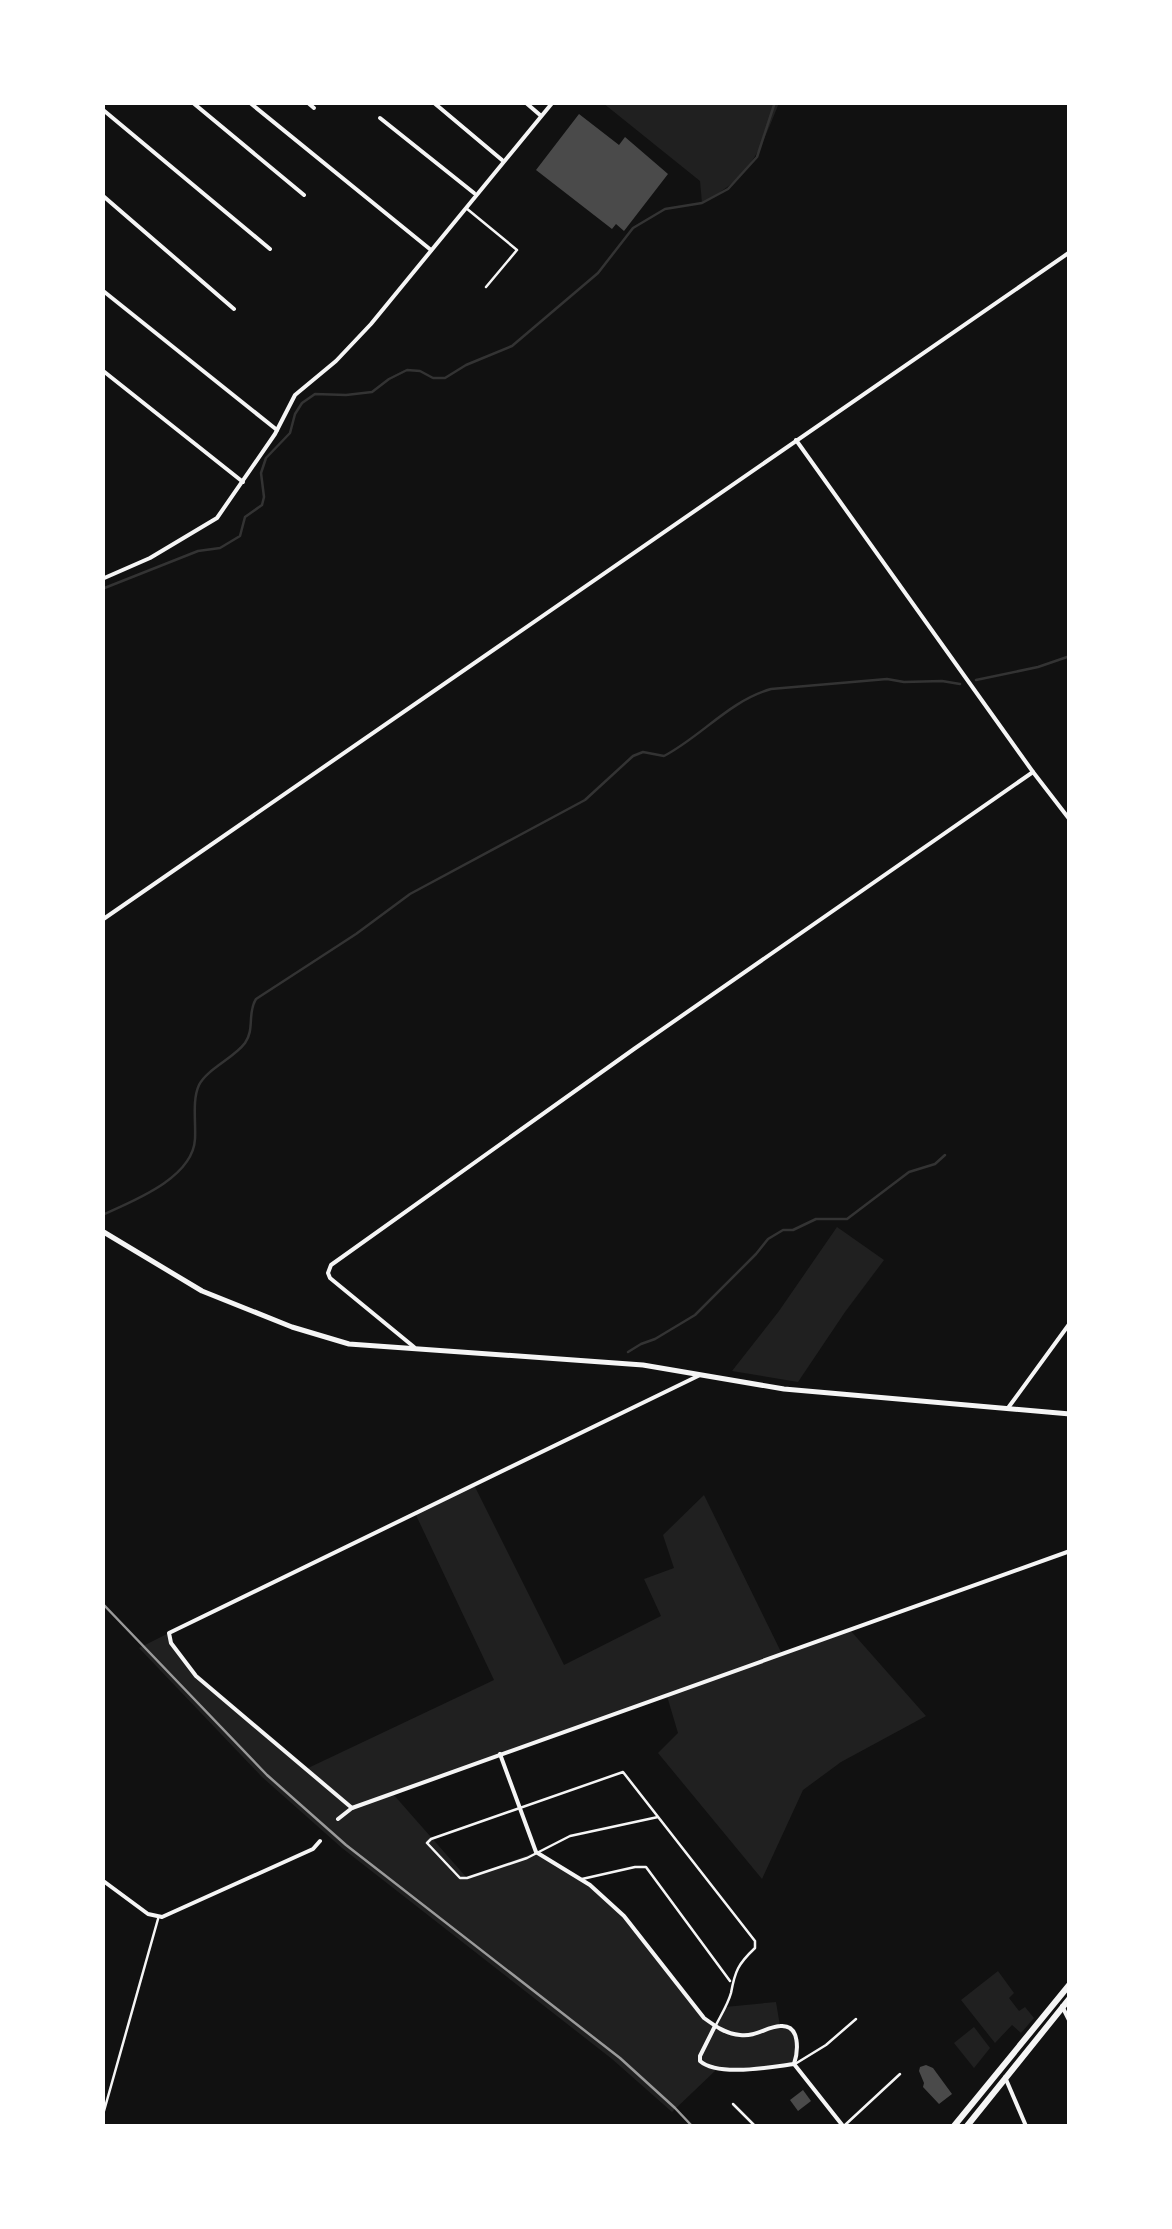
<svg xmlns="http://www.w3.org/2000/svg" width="1172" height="2229" viewBox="0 0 1172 2229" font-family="'Source Serif 4',serif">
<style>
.green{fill:#202020}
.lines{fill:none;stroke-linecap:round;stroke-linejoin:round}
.stream{stroke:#333;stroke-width:2.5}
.building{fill:#4a4a4a}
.service{stroke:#f5f5f5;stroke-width:2.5}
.minor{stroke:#f5f5f5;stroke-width:4}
.secondary{stroke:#f5f5f5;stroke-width:5}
.primary{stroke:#f5f5f5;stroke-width:6}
.rail{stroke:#9a9a9a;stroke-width:2.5}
</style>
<rect width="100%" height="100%" fill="#111"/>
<g class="green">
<path d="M603,103H779C759,152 752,176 702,203L700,181Z"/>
<path d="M837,1227L884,1260L845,1312L798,1382L732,1371L779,1311Z"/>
<path d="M474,1485L564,1665L661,1616L644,1579L674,1568L663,1535L704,1495L782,1654L850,1630L926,1716L841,1762L803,1790L762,1879L658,1753L678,1733L667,1696L393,1794L467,1878L536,1852L590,1885L624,1916L704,2017L715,2026L725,2007L776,2002L780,2026L795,2033L797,2051L794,2064L716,2070L672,2112L612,2059L342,1848L262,1777L139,1648L169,1633V1637L196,1676L306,1769L494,1680L415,1513Z"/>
<path d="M998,1971L1014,1993L1009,1998L1019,2011L1025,2007L1034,2018L1021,2033L1012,2025L995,2043L961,2000Z"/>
<path d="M974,2027L990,2048L974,2068L954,2043Z"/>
</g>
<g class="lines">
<g class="stream">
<path d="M102,589L198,551L220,548L240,536L245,517L262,505L264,497L261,473L266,458L290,433L295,414L302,403L315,394L346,395L372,392L389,379L407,370L420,371L433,378H445L466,365L512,346L598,273L633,228L665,209L702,203L728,189L757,157L775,102"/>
<path d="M976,680L1038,667L1070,656"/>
<path d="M102,1215C133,1201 193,1178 195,1139C196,1122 192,1100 199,1085C207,1069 234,1058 245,1043C255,1029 247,1013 256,999L356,934L410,894L585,800L633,756L643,752L664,756C702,736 729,701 771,689L887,679L904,682L942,681L960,684"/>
<path d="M628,1352L641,1344L655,1339L695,1315L756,1254L768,1239L783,1230H793L816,1219H847L909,1172L935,1164L945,1155"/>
</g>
</g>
<g class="building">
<path d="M579,114L619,145L625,137L668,174L624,231L616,224L612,229L536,170Z"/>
<path d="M926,2065L933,2068L952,2094L939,2104L923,2087L924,2083L919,2071L920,2067Z"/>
<path d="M803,2090L811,2101L798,2111L790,2100Z"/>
</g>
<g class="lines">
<g class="service">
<path d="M466,208L517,250L486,287"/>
<path d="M658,1817L570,1836L527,1858L467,1878H460L427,1843L431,1839L623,1772L755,1941V1948C738,1964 735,1971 731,1993C728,2004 721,2015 716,2025"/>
<path d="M582,1879L635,1867H646L730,1981"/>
<path d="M795,2064L826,2045L856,2019"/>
<path d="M733,2104L755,2126"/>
<path d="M102,2118L158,1919"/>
<path d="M845,2125L900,2074"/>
</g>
<g class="minor">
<path d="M192,102L304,195"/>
<path d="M249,102L431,250"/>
<path d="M307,102L314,108"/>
<path d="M433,102L502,160"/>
<path d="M525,102L540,115"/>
<path d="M102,109L270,249"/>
<path d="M380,118L474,193"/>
<path d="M102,195L234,309"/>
<path d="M102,290L277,430"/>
<path d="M102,370L243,482"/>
<path d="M796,440L1033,772L1070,820"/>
<path d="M102,579L150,558L217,518L275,434L295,395L336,361L371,324L553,102"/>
<path d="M102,920L1070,252"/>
<path d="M414,1347L330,1278L328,1273L331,1265L634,1049L1033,772"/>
<path d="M1008,1408L1070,1323"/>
<path d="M500,1754L536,1852L590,1885L624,1916L704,2018C715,2026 726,2034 740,2035C756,2037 766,2027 780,2026C801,2024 798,2052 794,2064"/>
<path d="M352,1808L196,1676L171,1643L169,1633L698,1376"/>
<path d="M338,1819L352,1808L1070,1551"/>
<path d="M102,1880L148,1914L162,1917L313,1849L320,1841"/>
<path d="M1062,2006L1070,2022"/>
<path d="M715,2026L700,2056V2061C718,2077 770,2067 794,2064"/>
<path d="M794,2064L843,2126"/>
<path d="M1005,2077L1026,2126"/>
</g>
<path class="secondary" d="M102,1231L202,1291L292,1327L349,1344L643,1365L784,1389L1070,1414"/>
<g class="primary">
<path d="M954,2126L1070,1984"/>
<path d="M967,2126L1070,1998"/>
</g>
<path class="rail" d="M102,1603L267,1775L346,1845L620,2058L675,2108L692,2126"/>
</g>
<rect width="1172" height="2229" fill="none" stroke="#ffffff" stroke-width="210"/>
</svg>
